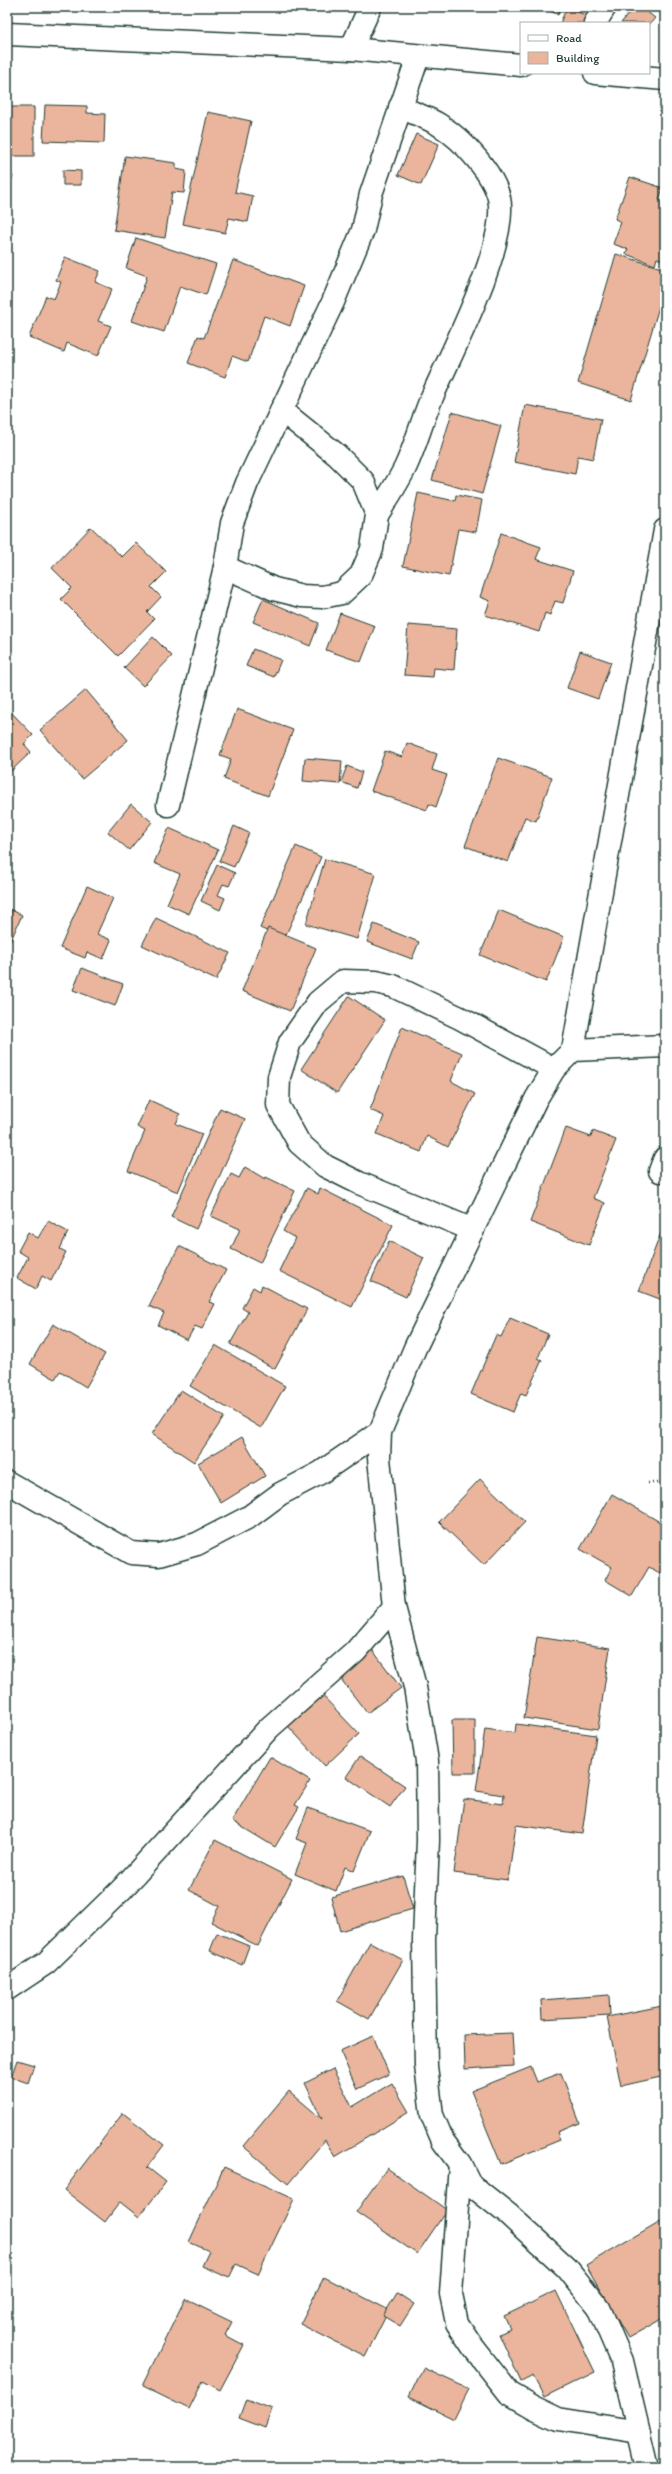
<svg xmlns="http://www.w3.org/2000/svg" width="672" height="2474" viewBox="0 0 672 2474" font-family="Itim,sans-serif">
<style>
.building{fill:#eab59c;stroke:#1f3d34}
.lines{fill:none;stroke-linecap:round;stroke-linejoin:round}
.street-casing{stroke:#1f3d34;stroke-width:25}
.secondary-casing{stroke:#1f3d34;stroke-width:25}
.path{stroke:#1f3d34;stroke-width:2.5;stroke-dasharray:1 3;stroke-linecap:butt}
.street{stroke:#fff;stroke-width:22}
.secondary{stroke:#fff;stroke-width:22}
</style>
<rect width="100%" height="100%" fill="#fff"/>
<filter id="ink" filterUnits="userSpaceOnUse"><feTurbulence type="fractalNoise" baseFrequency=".025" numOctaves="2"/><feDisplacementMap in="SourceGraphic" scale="8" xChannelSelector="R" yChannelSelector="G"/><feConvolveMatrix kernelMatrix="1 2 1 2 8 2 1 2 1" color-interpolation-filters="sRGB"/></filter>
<g filter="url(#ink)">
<g class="building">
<path d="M543,7H561L558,15Z"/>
<path d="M567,7L587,16L585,23H560Z"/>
<path d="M634,7H641L655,18L649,25V23H621Z"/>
<path d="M45,105L87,106V113L105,114L104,143L43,141Z"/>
<path d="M10,107H34V156H9Z"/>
<path d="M208,112L251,121L235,192L253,196L248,222L229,218L225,233L183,224Z"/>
<path d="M416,134L439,144L421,185L398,175Z"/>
<path d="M125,156L176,163V169L186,171L184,193L172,192L165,238L114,230Z"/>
<path d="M63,170L81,171V185H63Z"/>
<path d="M7,174L13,176L7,194Z"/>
<path d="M630,177L663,188L659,200L665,202V261L657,258L655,265L626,254L628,249L613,244L621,222L615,219Z"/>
<path d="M136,238L216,264L206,295L180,286L164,332L132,321L147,276L126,268Z"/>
<path d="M616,254L665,269V287L631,400L578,383Z"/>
<path d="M65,257L100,271L95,282L112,289L98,321L111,326L98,356L67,343L64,352L29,337L46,296L54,299L61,282L56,280Z"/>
<path d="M233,260L304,286L290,326L264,316L248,362L232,356L225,377L188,363L198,336L204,338Z"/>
<path d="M525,405L601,419L593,459L578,456L575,474L514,462Z"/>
<path d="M452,412L501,426L482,494L432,480Z"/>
<path d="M418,493L455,501L456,495L482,500L476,532L458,529L449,576L403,566Z"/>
<path d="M91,527L122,557L136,543L166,572L151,587L161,597L147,612L154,619L118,656L61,599L72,588L52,568Z"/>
<path d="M501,533L541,547L536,559L573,571L563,603L555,601L550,615L545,613L539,632L485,615L490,601L480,597Z"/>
<path d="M263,599L319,623L310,646L253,622Z"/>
<path d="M340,613L375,626L361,662L326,650Z"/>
<path d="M408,625L457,629L454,670L434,668L433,677L404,675Z"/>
<path d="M153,637L172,656L143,686L124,668Z"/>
<path d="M253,649L281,660L274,677L246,666Z"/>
<path d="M580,651L611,662L598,699L567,688Z"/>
<path d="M86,690L128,740L82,779L40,730Z"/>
<path d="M237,709L293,730L268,796L224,779L231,759L220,755Z"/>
<path d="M11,712L33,735L24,744L31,752L11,771L7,767V717Z"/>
<path d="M407,743L437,754L432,770L447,775L436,807L429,804L427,810L371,791L385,751L402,757Z"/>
<path d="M305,758L342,761L340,784L303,781Z"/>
<path d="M498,758L552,777L536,821L525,817L508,862L465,846Z"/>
<path d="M347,766L362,772L357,788L341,782Z"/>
<path d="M131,804L152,822L129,850L108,832Z"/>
<path d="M234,826L249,833L234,867L219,861Z"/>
<path d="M169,828L218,850L189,914L167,904L180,874L154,863Z"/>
<path d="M296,846L321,857L284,939L260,928Z"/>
<path d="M325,859L376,874L357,939L306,924Z"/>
<path d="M217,865L235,873L229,886L223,884L218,895L225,898L220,910L201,901Z"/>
<path d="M87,886L113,898L97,934L111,940L103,959L87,952L85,958L60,948Z"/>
<path d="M7,908L22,915L7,949Z"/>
<path d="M499,910L564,937L546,982L480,955Z"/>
<path d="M156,918L230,953L216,980L142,945Z"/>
<path d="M374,924L419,942L412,959L367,942Z"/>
<path d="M268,928L316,948L290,1011L242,991Z"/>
<path d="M82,968L123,984L115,1006L73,990Z"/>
<path d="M349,996L385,1020L337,1093L301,1069Z"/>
<path d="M402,1027L462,1053L451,1081L475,1094L448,1147L427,1136L421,1152L377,1134L384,1116L370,1110Z"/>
<path d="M149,1100L180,1114L176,1124L202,1134L178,1192L128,1171L145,1131L137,1127Z"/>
<path d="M220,1108L245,1119L196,1229L171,1217Z"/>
<path d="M566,1128L591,1137L593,1131L616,1140L593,1198L605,1203L589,1245L530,1222Z"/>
<path d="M245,1167L265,1179L266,1177L295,1191L260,1263L231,1249L240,1229L211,1216L231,1174L239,1178Z"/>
<path d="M307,1188L318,1194L320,1188L393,1225L352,1307L279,1271L295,1238L283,1231Z"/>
<path d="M48,1221L68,1232L60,1249L66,1252L51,1281L42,1276L36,1289L17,1278L28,1257L18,1251L28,1232L38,1238Z"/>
<path d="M665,1222V1301L639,1291Z"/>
<path d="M389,1241L424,1258L406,1297L371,1281Z"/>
<path d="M179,1246L226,1270L209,1302L215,1304L202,1329L195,1326L187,1340L158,1325L164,1313L149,1306Z"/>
<path d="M262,1285L307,1309L275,1369L230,1344L248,1312L242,1308L253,1287L260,1291Z"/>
<path d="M510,1318L548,1334L538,1358L542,1360L526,1395L521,1393L513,1412L471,1394L496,1335L501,1337Z"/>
<path d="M53,1324L105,1354L86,1387L60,1371L55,1379L30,1364Z"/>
<path d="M215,1345L285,1386L261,1428L190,1386Z"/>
<path d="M181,1390L224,1417L194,1462L152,1434Z"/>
<path d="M242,1437L265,1476L221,1503L198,1463Z"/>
<path d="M480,1479L525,1522L484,1565L439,1522Z"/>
<path d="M612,1494L665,1525V1576L649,1567L632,1596L605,1580L612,1567L580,1549Z"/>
<path d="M537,1637L610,1648L598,1729L524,1718Z"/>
<path d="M371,1648L401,1688L367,1713L337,1674Z"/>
<path d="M320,1693L359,1734L325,1766L287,1725Z"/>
<path d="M452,1720H475V1773H453Z"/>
<path d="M516,1724L596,1735L582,1834L516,1825L508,1880L454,1873L464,1799L503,1804L504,1795L476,1791L485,1729L515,1733Z"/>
<path d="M360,1756L405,1786L390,1807L346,1777Z"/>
<path d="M270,1757L310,1781L295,1805L299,1807L275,1847L232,1821Z"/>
<path d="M308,1808L370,1831L354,1871L345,1867L336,1891L295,1874L307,1843L296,1839Z"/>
<path d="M215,1840L292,1879L258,1946L211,1922L219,1906L189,1890Z"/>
<path d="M403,1876L413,1909L340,1931L331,1897Z"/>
<path d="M217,1933L249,1946L242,1965L210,1951Z"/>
<path d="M370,1942L403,1960L369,2019L337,2001Z"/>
<path d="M609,1995L610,2015L542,2019L541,2000Z"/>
<path d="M662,2006L665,2020V2076L621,2086L607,2017Z"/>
<path d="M512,2033L514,2066L465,2069L464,2035Z"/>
<path d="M373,2036L389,2074L357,2089L340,2051Z"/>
<path d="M17,2060L34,2065L28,2083L11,2077Z"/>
<path d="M531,2067L537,2082L561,2073L580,2123L557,2132L560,2140L501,2164L471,2091Z"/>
<path d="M333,2069L352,2107L392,2083L409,2112L335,2157L325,2140L288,2184L243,2146L289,2091L322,2119L305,2083Z"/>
<path d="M123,2113L164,2145L147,2167L166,2182L139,2217L120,2202L105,2222L64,2190Z"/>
<path d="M224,2167L294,2199L258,2274L236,2264L229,2278L202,2266L209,2251L189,2242Z"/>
<path d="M387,2168L447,2210L417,2254L356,2212Z"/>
<path d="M662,2220L665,2225V2317L628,2338L586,2265Z"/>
<path d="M324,2277L389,2310L365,2357L300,2324Z"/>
<path d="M556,2291L595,2372L544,2397L533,2376L521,2382L499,2334L510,2329L504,2316Z"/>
<path d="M397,2293L414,2304L400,2326L383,2316Z"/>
<path d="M185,2299L232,2322L225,2335L244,2345L220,2390L203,2381L189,2409L142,2386Z"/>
<path d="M423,2368L469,2389L454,2419L409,2397Z"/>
<path d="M246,2399L272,2409L265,2428L239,2418Z"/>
</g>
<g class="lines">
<g class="street-casing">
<g id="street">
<path d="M595,23L605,7"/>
<path d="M351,49L370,7"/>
<path d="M377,515C387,499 397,484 405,468C416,445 422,420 432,397C451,353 509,243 499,198C493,173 463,140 441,126C429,118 413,113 400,107"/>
<path d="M225,567L274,589L302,596L322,597L342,593L361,575L372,549L377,515L363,481L337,455L281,410"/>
<path d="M168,805L225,567L232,523L247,483L333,302L363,230L371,194L418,57"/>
<path d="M573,1050L665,530"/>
<path d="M660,1171L665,1158"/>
<path d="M473,1230L359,1183L325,1166L299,1143L278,1105L279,1077L290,1042L318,1002L343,981L376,982L393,986L460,1018L554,1069"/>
<path d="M7,1482L131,1553L159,1555L197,1544L249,1517L280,1494L320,1473L380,1432"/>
<path d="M7,1989L46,1963L122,1889L269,1728L355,1652L394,1607"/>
<path d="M460,2164L451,2294L457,2323L473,2347L509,2393L533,2407L558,2419L639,2432"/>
<path d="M647,2467L622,2361L599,2308L567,2268L509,2215L470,2184L460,2164L443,2141L432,2115L426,2066L424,1940L428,1840L427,1761L415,1687L394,1607L379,1458L380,1432L415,1348L536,1099L554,1069L573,1050L665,1046"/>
</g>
</g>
<g class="secondary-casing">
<g id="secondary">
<path d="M7,34L351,49L521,65"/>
<path d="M595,73L665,79"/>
</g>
</g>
<path class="path" d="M648,1483H665"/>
<use href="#street" class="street"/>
<use href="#secondary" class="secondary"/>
</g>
</g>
<rect width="672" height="2474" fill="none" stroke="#fff" stroke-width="24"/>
<rect x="12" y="12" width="648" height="2450" fill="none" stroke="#1f3d34" stroke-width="1.5" filter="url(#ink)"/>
<rect x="520" y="22" width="130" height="52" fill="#ffffff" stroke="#a5b1ae"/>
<rect x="528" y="35" width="20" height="6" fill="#ffffff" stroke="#a5b1ae"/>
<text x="556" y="42" font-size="12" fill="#1f3d34">Road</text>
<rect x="528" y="52" width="20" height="12" fill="#eab59c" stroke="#a5b1ae"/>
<text x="556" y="62" font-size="12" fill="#1f3d34">Building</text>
</svg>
